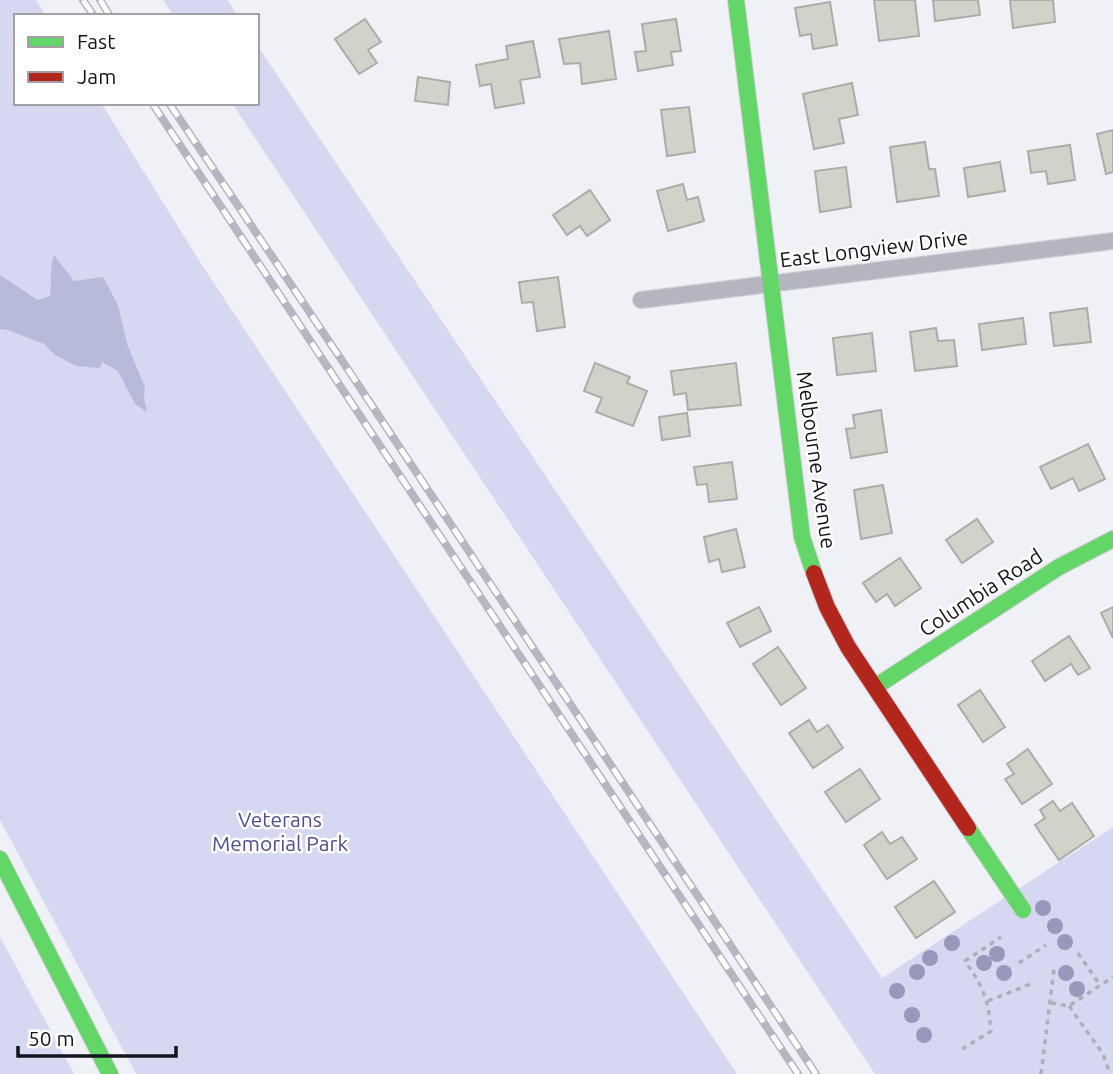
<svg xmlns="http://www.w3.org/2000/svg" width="1113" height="1074" viewBox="0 0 1113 1074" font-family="Ubuntu,sans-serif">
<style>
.green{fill:#d6d7f1}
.water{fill:#b8badc}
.building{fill:#d2d2ca;stroke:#acaca9;stroke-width:2}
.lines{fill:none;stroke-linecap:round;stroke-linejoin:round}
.street-casing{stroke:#ceced3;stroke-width:18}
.fast-casing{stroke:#ceced3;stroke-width:18}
.jam-casing{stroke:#ceced3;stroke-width:18}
.path{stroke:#aeafb7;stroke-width:3.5;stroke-dasharray:5 5;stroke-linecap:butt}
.street{stroke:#b4b5c1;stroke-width:16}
.fast{stroke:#63d668;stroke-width:16}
.jam{stroke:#b3261e;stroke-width:16}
.rail-casing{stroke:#b5b6c0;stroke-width:8}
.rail{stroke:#fff;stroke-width:5;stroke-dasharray:16;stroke-linecap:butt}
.tree{fill:#9798bc}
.labels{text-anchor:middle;stroke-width:5;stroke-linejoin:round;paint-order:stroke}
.street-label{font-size:21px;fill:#14141e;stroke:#fff}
.park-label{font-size:21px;fill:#4f4f8b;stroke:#fff}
</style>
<rect width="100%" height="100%" fill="#f0f1f7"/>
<g class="green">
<path d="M0,0H36L46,16H16V103H101L200,262L737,1074H136L0,820Z"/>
<path d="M163,0H227L238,16H174Z"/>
<path d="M257,45L882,978L1113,827V1074H875L232,103H257Z"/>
<path d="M0,937L74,1074H0Z"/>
</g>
<path class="water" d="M54,255L74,281L103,277L118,305L127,344L145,387L144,398L147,412L135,404L118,371L102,362L100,368L76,366L55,355L44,344L8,330L0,329V275L38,300L50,296C52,282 49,269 54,255Z"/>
<g class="building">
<path d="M874,0H915L919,36L879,41Z"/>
<path d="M933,0H978L980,15L935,21Z"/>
<path d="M1010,0H1053L1055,22L1013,28Z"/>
<path d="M830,2L837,45L813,49L811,34L800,36L795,8Z"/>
<path d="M365,19L381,42L368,50L377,63L359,74L335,39Z"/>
<path d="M676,19L681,51L671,52L673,65L638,71L635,52L646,51L642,24Z"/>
<path d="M609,31L616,79L582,84L580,63L564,64L559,39Z"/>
<path d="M533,41L540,77L520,80L524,103L495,108L491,84L480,86L476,65L508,59L506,46Z"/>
<path d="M418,77L450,82L448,105L415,101Z"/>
<path d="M852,83L858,115L839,119L844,143L814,149L803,94Z"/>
<path d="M689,107L695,152L667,156L661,110Z"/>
<path d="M1113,130V172L1106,174L1097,134Z"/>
<path d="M925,142L929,169H935L939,196L897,202L890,147Z"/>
<path d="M1070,145L1075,180L1048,184L1046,171L1031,173L1028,151Z"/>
<path d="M1000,162L1005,191L968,197L964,168Z"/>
<path d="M846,167L851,207L820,212L815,171Z"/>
<path d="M683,184L687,200L698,197L704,221L668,231L657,191Z"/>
<path d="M590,190L610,220L587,236L580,226L567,235L553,215Z"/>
<path d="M558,277L565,327L537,331L533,302L522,303L519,282Z"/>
<path d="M1087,308L1091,342L1054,346L1050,313Z"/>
<path d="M1023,318L1026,344L982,350L979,324Z"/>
<path d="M936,328L938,341L954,340L957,366L915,371L910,332Z"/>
<path d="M872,333L876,371L837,375L833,338Z"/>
<path d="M595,363L630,377L627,383L647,391L633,426L596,412L602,398L584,391Z"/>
<path d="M736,363L741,405L688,410L686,393L674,395L671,371Z"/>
<path d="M881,410L887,452L851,458L846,429L855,428L853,415Z"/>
<path d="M687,413L690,436L662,440L659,417Z"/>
<path d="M1088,444L1105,479L1079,491L1073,478L1051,489L1040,467Z"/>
<path d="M732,462L737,499L709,502L707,484L697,485L694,467Z"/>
<path d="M883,485L892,533L861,539L854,490Z"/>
<path d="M977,519L993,542L962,563L946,540Z"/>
<path d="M736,529L745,567L722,572L719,559L709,562L704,537Z"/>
<path d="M900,558L921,588L895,606L887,594L876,602L863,583Z"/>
<path d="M759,607L771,631L740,647L727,623Z"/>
<path d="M1113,607V638L1101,613Z"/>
<path d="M1069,636L1090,668L1078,675L1071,664L1045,681L1032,661Z"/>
<path d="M778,647L806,688L781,705L753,664Z"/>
<path d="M980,690L1005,727L983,742L958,705Z"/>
<path d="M809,720L817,732L828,725L843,748L813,768L789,733Z"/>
<path d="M1028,749L1052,784L1022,804L1005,779L1014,774L1007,764Z"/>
<path d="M860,769L880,799L846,822L825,792Z"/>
<path d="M1053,801L1060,811L1072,803L1094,836L1059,860L1035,825L1045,818L1040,810Z"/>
<path d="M882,832L890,844L902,837L917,859L887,879L864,845Z"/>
<path d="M934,881L955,912L916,938L895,907Z"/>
</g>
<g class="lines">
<g class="street-casing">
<path id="street" d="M641,300L1113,241"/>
</g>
<g class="fast-casing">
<g id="fast">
<path d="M736,0L802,537L814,573"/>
<path d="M875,687L1059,567L1113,539"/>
<path d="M968,828L1023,910"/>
<path d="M0,859L110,1074"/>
</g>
</g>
<g class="jam-casing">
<path id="jam" d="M814,573L827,607L848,647L968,828"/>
</g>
<g class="path">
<path d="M1078,953L1100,985"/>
<path d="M1019,963L1046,945"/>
<path d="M988,1001L1033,983"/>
<path d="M1051,1003L1069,1006L1113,977"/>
<path d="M1069,1006L1103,1054L1110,1074"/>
<path d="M962,1049L991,1031C988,998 984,988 965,961L1001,937"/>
<path d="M1041,1074L1054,969"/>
</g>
<use href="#street" class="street"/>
<use href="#fast" class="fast"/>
<use href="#jam" class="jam"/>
<g class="rail-casing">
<g id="rail">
<path d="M83,0L94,16"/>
<path d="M100,0L110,16"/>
<path d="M152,103L798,1074"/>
<path d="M169,103L349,371L816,1074"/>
</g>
</g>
<use href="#rail" class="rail"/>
</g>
<g class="tree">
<circle cx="1043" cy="908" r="8"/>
<circle cx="1055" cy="926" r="8"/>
<circle cx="1065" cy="942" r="8"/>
<circle cx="952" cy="943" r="8"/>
<circle cx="997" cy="954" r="8"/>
<circle cx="930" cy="958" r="8"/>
<circle cx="984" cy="963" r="8"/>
<circle cx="917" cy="972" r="8"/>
<circle cx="1004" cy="973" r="8"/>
<circle cx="1066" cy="973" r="8"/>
<circle cx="1077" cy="989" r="8"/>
<circle cx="897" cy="991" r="8"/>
<circle cx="912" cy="1015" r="8"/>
<circle cx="924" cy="1035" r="8"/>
</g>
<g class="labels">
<g class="street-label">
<text transform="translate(874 249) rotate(-7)" y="7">East Longview Drive</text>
<text transform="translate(816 460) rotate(82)" y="7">Melbourne Avenue</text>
<text transform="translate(981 593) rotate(-33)" y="7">Columbia Road</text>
</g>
<g class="park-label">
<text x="280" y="827">Veterans<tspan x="280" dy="24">Memorial Park</tspan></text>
</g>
</g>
<rect x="14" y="14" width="245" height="91" fill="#ffffff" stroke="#a1a1a5" stroke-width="2"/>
<rect x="28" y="37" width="35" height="10" fill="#63d668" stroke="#a1a1a5" stroke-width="2"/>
<text x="77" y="49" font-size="21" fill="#14141e">Fast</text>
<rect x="28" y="72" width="35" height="10" fill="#b3261e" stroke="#a1a1a5" stroke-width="2"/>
<text x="77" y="84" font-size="21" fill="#14141e">Jam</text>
<path d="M18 1046v10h158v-10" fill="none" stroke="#14141e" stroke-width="3.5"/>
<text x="28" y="1046" font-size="21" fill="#14141e" stroke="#ffffff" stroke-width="5" paint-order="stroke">50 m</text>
</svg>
